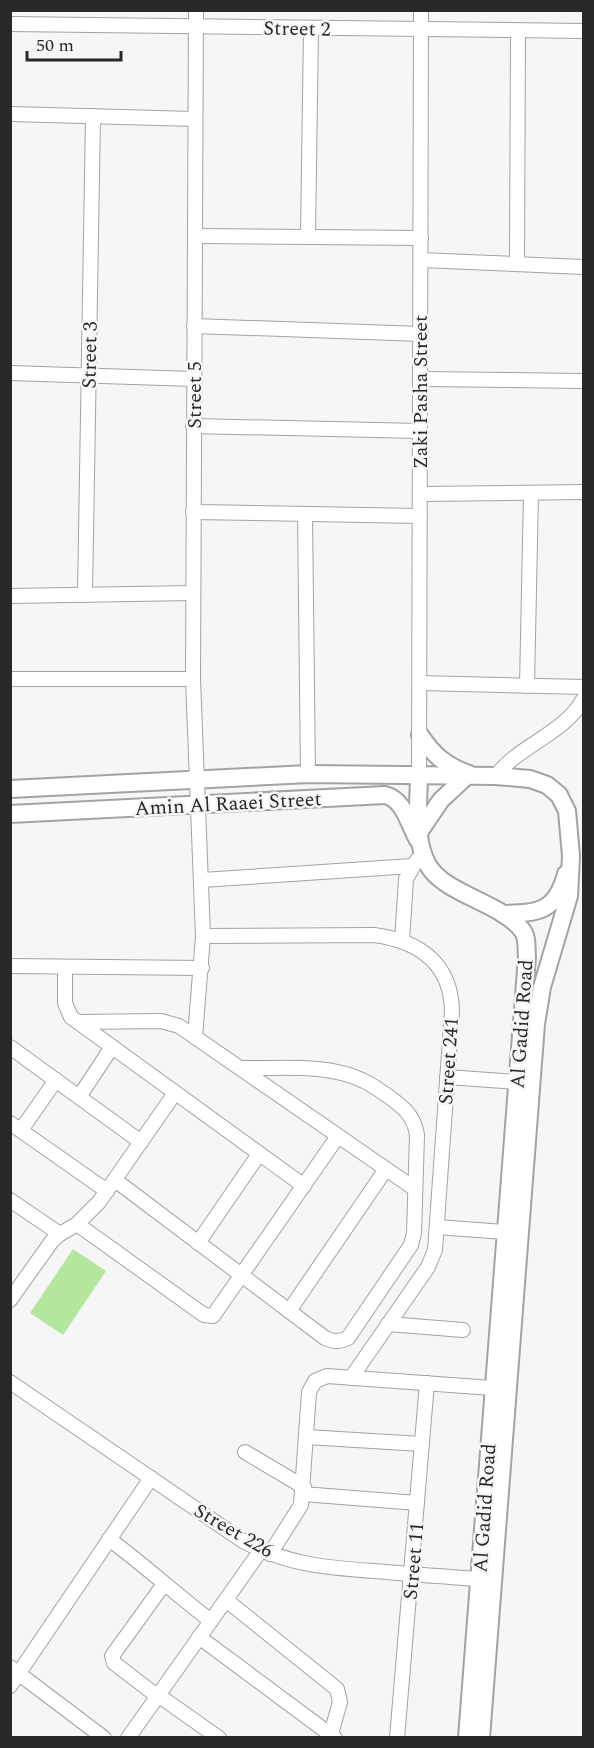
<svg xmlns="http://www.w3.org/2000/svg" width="594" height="1748" viewBox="0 0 594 1748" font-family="Spectral,serif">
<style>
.garden{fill:#b5e69d}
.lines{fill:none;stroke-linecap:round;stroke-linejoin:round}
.minor-casing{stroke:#a2a3a5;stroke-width:16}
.tertiary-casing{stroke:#a2a3a5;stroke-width:20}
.minor{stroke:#fff;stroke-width:14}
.tertiary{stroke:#fff;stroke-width:16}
.labels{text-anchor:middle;stroke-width:5;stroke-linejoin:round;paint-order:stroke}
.street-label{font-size:20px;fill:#282829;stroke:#f6f6f9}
</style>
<rect width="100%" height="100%" fill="#f6f6f9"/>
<path class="garden" d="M73,1249L106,1271L63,1335L30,1313Z"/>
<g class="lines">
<g class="minor-casing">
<g id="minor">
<path d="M10,24L584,31"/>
<path d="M10,114L195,119"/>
<path d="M195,236L421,238"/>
<path d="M308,236L311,28"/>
<path d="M421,260L584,267"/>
<path d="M517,264L518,31"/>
<path d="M194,326L421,334"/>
<path d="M10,373L194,379"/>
<path d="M420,379L584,381"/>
<path d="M193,426L420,431"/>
<path d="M420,494L584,492"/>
<path d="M193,512L420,516"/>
<path d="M305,514L308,774"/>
<path d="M85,595L93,116"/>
<path d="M10,596L192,593"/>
<path d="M10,679H193"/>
<path d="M420,683L584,687"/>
<path d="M527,686L531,493"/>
<path d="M419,774L421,10"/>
<path d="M496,776C520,744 565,734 584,698"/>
<path d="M202,880L412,866"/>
<path d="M203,936L374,935C419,941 451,963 452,1011L435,1250L428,1267L351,1378"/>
<path d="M402,941L406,879L417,860"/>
<path d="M10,966L202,968"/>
<path d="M65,967V1003L71,1017L304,1186"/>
<path d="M78,1022L161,1021L179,1026L415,1189"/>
<path d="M195,1037L203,936L193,679L196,10"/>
<path d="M10,1047L141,1142"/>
<path d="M447,1077L516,1082"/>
<path d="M79,1097L112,1047"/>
<path d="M10,1123L107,1191"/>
<path d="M21,1130L56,1080"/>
<path d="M115,1180L325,1338C334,1342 339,1342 348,1338L411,1245L414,1233L417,1135C414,1115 403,1107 388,1096C380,1091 373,1085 364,1081C327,1063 281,1069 241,1068"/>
<path d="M10,1200L60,1234"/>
<path d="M77,1224L204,1315L213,1316L338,1136"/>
<path d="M437,1227L504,1232"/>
<path d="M198,1243L259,1154"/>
<path d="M10,1300L52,1241L60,1234L77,1224L99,1202L175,1093"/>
<path d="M289,1311L386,1169"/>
<path d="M388,1324L463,1330"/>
<path d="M10,1382L243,1541C292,1567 333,1568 386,1572C420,1575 454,1577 488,1580"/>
<path d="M306,1437L422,1444"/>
<path d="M245,1452L304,1487"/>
<path d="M303,1494L417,1503"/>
<path d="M109,1539C144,1565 176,1594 211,1621"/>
<path d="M270,1554L301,1505L309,1392L315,1381L327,1376L492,1388"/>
<path d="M226,1600L337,1689L340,1702L331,1734"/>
<path d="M199,1637L335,1738"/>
<path d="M10,1667L104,1738"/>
<path d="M10,1686L151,1478"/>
<path d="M158,1695L219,1738"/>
<path d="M157,1696L114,1663L112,1656L164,1584"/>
<path d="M128,1738L261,1550"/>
<path d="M397,1738L427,1383"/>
</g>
</g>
<g class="tertiary-casing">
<g id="tertiary">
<path d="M420,735C433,755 446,766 469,774L441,800L420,831"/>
<path d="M419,774C419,802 413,839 428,865C444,894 500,902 522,930C528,937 526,948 527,957L467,1738"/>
<path d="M10,789L308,774L496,776L530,779L547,785L559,795L567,811L571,856L569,896L542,987L536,1024L481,1738"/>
<path d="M10,814L385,795C404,799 409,825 418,840"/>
<path d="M503,914C538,913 556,912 566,874"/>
</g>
</g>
<use href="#minor" class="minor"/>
<use href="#tertiary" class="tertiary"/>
</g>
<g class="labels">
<g class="street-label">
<text transform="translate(297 28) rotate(1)" y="7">Street 2</text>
<text transform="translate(89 355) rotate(-89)" y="7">Street 3</text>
<text transform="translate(420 392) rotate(-90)" y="7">Zaki Pasha Street</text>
<text transform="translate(194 395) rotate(-90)" y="7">Street 5</text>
<text transform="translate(228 803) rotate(-3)" y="7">Amin Al Raaei Street</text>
<text transform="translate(521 1024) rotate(-86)" y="7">Al Gadid Road</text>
<text transform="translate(448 1061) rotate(-86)" y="7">Street 241</text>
<text transform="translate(484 1508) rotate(-86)" y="7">Al Gadid Road</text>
<text transform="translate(234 1530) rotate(30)" y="7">Street 226</text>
<text transform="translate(413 1561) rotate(-85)" y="7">Street 11</text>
</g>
</g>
<rect width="594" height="1748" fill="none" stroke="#282829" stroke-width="24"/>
<path d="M27 51v9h94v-9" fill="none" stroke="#282829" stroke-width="3"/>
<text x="36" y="51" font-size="18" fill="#282829" stroke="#f6f6f9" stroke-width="4.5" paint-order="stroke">50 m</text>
</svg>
